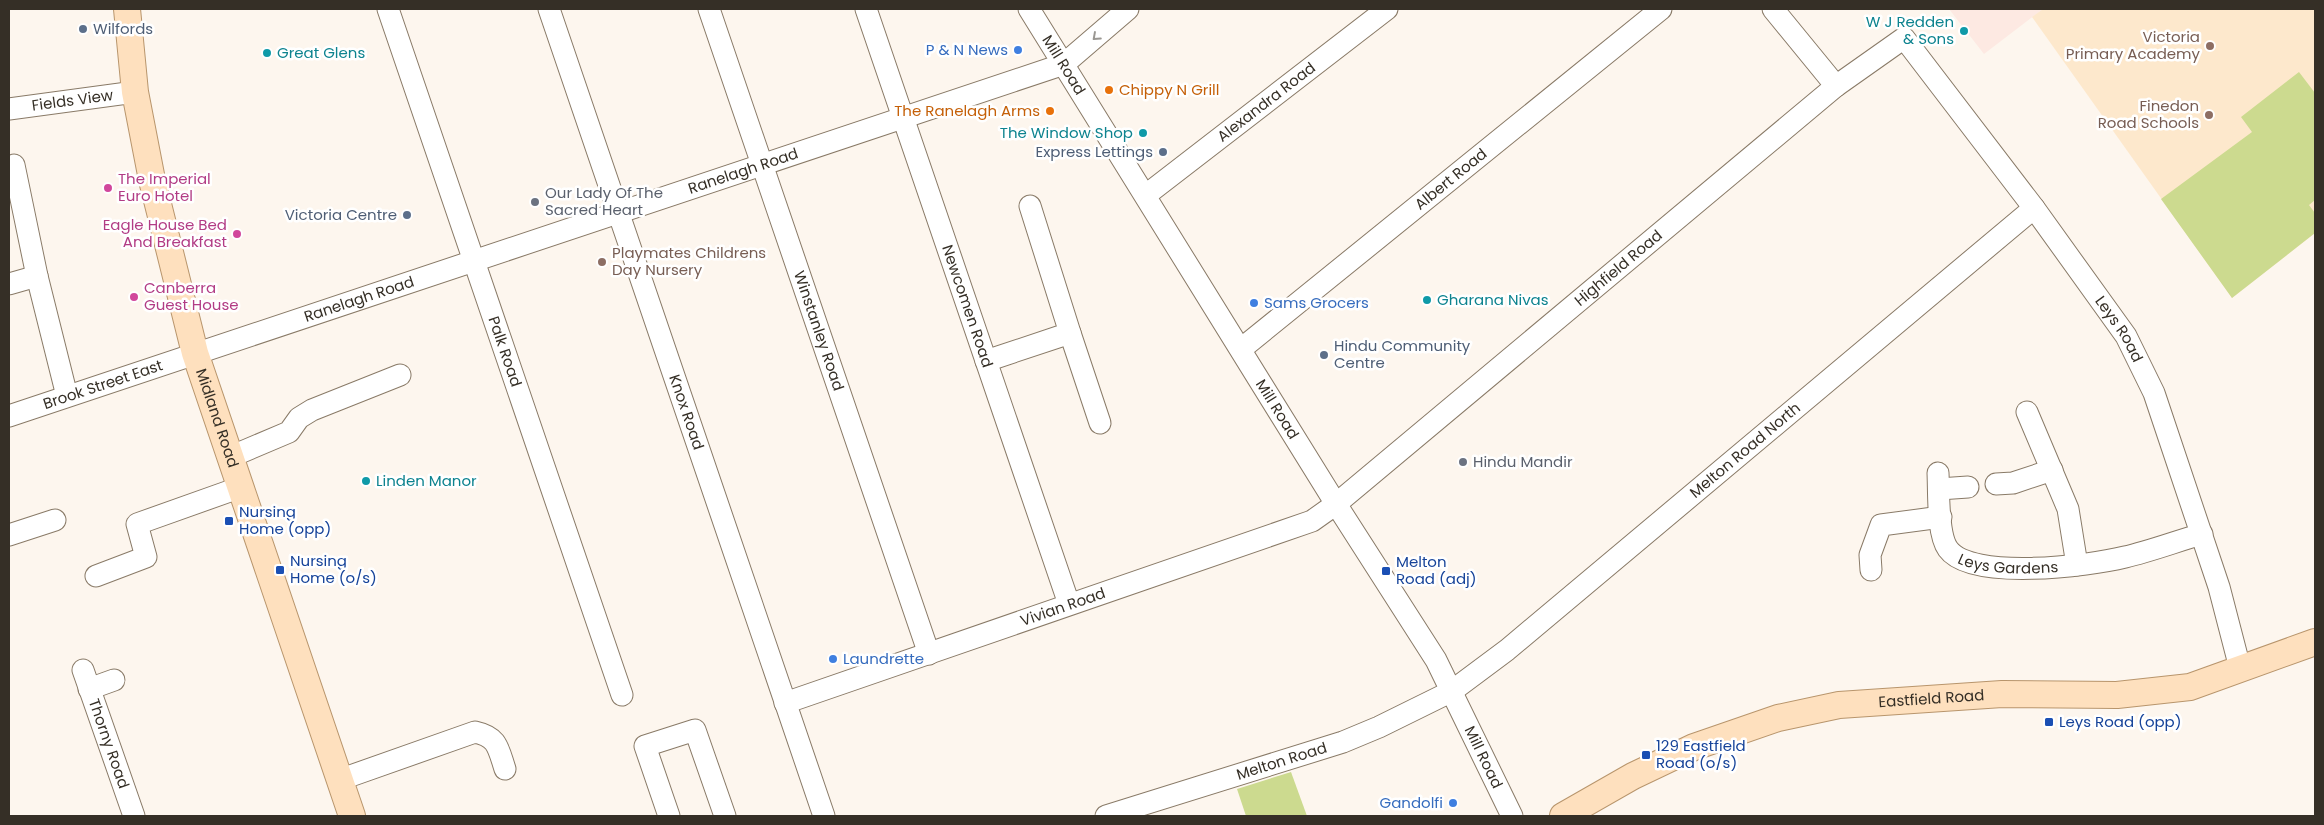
<svg xmlns="http://www.w3.org/2000/svg" width="2324" height="825" viewBox="0 0 2324 825" font-family="Poppins,sans-serif">
<style>
.industrial{fill:#fde9e2}
.built{fill:#fde8cc}
.green{fill:#ccda8f}
.lines{fill:none;stroke-linecap:round;stroke-linejoin:round}
.minor-casing{stroke:#897a67;stroke-width:23}
.major-casing{stroke:#b8956c;stroke-width:28}
.minor{stroke:#fff;stroke-width:21}
.major{stroke:#fee0be;stroke-width:26}
.oneway{stroke:#9a9792}
.service-dot{fill:#5c6f8a;stroke:#fff;stroke-width:2}
.culture-dot{fill:#0f9aa8;stroke:#fff;stroke-width:2}
.education-dot{fill:#8d6e63;stroke:#fff;stroke-width:2}
.shop-dot{fill:#3f7fe0;stroke:#fff;stroke-width:2}
.food-dot{fill:#e8710a;stroke:#fff;stroke-width:2}
.hotel-dot{fill:#d1479c;stroke:#fff;stroke-width:2}
.worship-dot{fill:#6b7280;stroke:#fff;stroke-width:2}
.transit-dot{fill:#1a4fb4;stroke:#fff;stroke-width:2}
.labels{text-anchor:middle;stroke-width:5;stroke-linejoin:round;paint-order:stroke}
.culture-label{font-size:15px;fill:#0d838f;stroke:#fff;text-anchor:start}
.service-label{font-size:15px;fill:#4e5e75;stroke:#fff;text-anchor:start}
.education-label{font-size:15px;fill:#785e54;stroke:#fff;text-anchor:end}
.shop-label{font-size:15px;fill:#366cbe;stroke:#fff;text-anchor:end}
.street-label{font-size:15px;fill:#352f26;stroke:#fff}
.food-label{font-size:15px;fill:#c56008;stroke:#fff;text-anchor:start}
.hotel-label{font-size:15px;fill:#b23c85;stroke:#fff;text-anchor:start}
.worship-label{font-size:15px;fill:#5b616d;stroke:#fff;text-anchor:start}
.transit-label{font-size:15px;fill:#164399;stroke:#fff;text-anchor:start}
</style>
<rect width="100%" height="100%" fill="#fdf6ee"/>
<path class="industrial" d="M1949,9H2043L1984,54Z"/>
<path class="built" d="M2043,9H2315V233L2232,298L2032,17Z"/>
<g class="green">
<path d="M2299,72L2315,93V200L2309,205L2315,213V233L2232,298L2161,199L2252,132L2241,117Z"/>
<path d="M1291,772L1307,816H1246L1237,789Z"/>
</g>
<g class="lines">
<g class="minor-casing">
<g id="minor">
<path id="s1" d="M388,9L622,695"/>
<path id="s2" d="M549,9L824,816"/>
<path id="s3" d="M709,9L929,654"/>
<path id="s4" d="M866,9L1069,604"/>
<path id="s5" d="M1029,9L1336,504L1436,660L1512,816"/>
<path d="M1773,9L1836,86"/>
<path id="s6" d="M9,109L135,92"/>
<path d="M14,165L37,276L67,396"/>
<path id="s7" d="M1146,195L1387,9"/>
<path d="M9,284L37,276"/>
<path d="M1070,333L1100,423"/>
<path id="s8" d="M1241,349L1661,9"/>
<path d="M986,361L1070,333L1030,206"/>
<path d="M2027,412L2068,509L2077,565"/>
<path id="s9" d="M9,416L1064,64L1128,9"/>
<path d="M230,457L289,432L299,418L312,410L400,375"/>
<path id="s10" d="M1938,473C1939,492 1937,534 1948,549C1971,581 2089,566 2125,557C2151,551 2177,541 2202,534"/>
<path d="M1996,484L2013,483L2052,470"/>
<path d="M1939,489L1968,487"/>
<path d="M9,535L55,520"/>
<path d="M1871,570L1870,555L1881,525L1941,517"/>
<path d="M96,576L146,557L137,524L241,487"/>
<path id="s11" d="M83,670L134,816"/>
<path d="M89,689L114,680"/>
<path id="s12" d="M785,703L1312,521L1336,504L1836,86L1904,38L2034,208L2126,336L2154,393L2219,587L2240,668"/>
<path d="M339,780L475,732C498,737 498,748 505,769"/>
<path d="M669,816L645,746L695,730L725,816"/>
<path id="s13" d="M1106,816L1343,742L1379,727L1452,691L1507,650L2034,208"/>
</g>
</g>
<g class="major-casing">
<g id="major">
<path id="s14" d="M127,9L135,92L152,180L195,353L352,816"/>
<path id="s15" d="M1563,816L1633,776L1694,747L1778,718L1839,705L2002,694L2117,695L2190,687L2315,642"/>
</g>
</g>
<use href="#minor" class="minor"/>
<use href="#major" class="major"/>
</g>
<defs><path id="oneway-chevron" d="M-2-3.5L2.5 0L-2 3.5" fill="none" stroke-width="1.6" stroke-linecap="round" stroke-linejoin="round" transform="scale(1.25)"/></defs>
<use class="oneway" href="#oneway-chevron" transform="translate(1096 37) rotate(138)"/>
<g class="service-dot">
<circle cx="83" cy="29" r="5"/>
<circle cx="1163" cy="152" r="5"/>
<circle cx="407" cy="215" r="5"/>
<circle cx="1324" cy="355" r="5"/>
</g>
<g class="culture-dot">
<circle cx="1964" cy="31" r="5"/>
<circle cx="267" cy="53" r="5"/>
<circle cx="1143" cy="133" r="5"/>
<circle cx="1427" cy="300" r="5"/>
<circle cx="366" cy="481" r="5"/>
</g>
<g class="education-dot">
<circle cx="2210" cy="46" r="5"/>
<circle cx="2209" cy="115" r="5"/>
<circle cx="602" cy="262" r="5"/>
</g>
<g class="shop-dot">
<circle cx="1018" cy="50" r="5"/>
<circle cx="1254" cy="303" r="5"/>
<circle cx="833" cy="659" r="5"/>
<circle cx="1453" cy="803" r="5"/>
</g>
<g class="food-dot">
<circle cx="1109" cy="90" r="5"/>
<circle cx="1050" cy="111" r="5"/>
</g>
<g class="hotel-dot">
<circle cx="108" cy="188" r="5"/>
<circle cx="237" cy="234" r="5"/>
<circle cx="134" cy="297" r="5"/>
</g>
<g class="worship-dot">
<circle cx="535" cy="202" r="5"/>
<circle cx="1463" cy="462" r="5"/>
</g>
<g class="transit-dot">
<rect x="224" y="516" width="10" height="10" rx="2.5"/>
<rect x="275" y="565" width="10" height="10" rx="2.5"/>
<rect x="1381" y="566" width="10" height="10" rx="2.5"/>
<rect x="2044" y="717" width="10" height="10" rx="2.5"/>
<rect x="1641" y="750" width="10" height="10" rx="2.5"/>
</g>
<g class="labels">
<g class="culture-label">
<text x="1954" y="27" text-anchor="end">W J Redden<tspan x="1954" dy="17">&amp; Sons</tspan></text>
<text x="277" y="58">Great Glens</text>
<text x="1133" y="138" text-anchor="end">The Window Shop</text>
<text x="1437" y="305">Gharana Nivas</text>
<text x="376" y="486">Linden Manor</text>
</g>
<g class="service-label">
<text x="93" y="34">Wilfords</text>
<text x="1153" y="157" text-anchor="end">Express Lettings</text>
<text x="397" y="220" text-anchor="end">Victoria Centre</text>
<text x="1334" y="351">Hindu Community<tspan x="1334" dy="17">Centre</tspan></text>
</g>
<g class="education-label">
<text x="2200" y="42">Victoria<tspan x="2200" dy="17">Primary Academy</tspan></text>
<text x="2199" y="111">Finedon<tspan x="2199" dy="17">Road Schools</tspan></text>
<text x="612" y="258" text-anchor="start">Playmates Childrens<tspan x="612" dy="17">Day Nursery</tspan></text>
</g>
<g class="shop-label">
<text x="1008" y="55">P &amp; N News</text>
<text x="1264" y="308" text-anchor="start">Sams Grocers</text>
<text x="843" y="664" text-anchor="start">Laundrette</text>
<text x="1443" y="808">Gandolfi</text>
</g>
<g class="street-label">
<text dy="5" stroke="none"><textPath href="#s5" startOffset="66">Mill Road</textPath></text>
<text dy="5" stroke="none"><textPath href="#s6" startOffset="64">Fields View</textPath></text>
<text dy="5" stroke="none"><textPath href="#s7" startOffset="152">Alexandra Road</textPath></text>
<text dy="5" stroke="none"><textPath href="#s9" startOffset="774">Ranelagh Road</textPath></text>
<text dy="5" stroke="none"><textPath href="#s8" startOffset="270">Albert Road</textPath></text>
<text dy="5" stroke="none"><textPath href="#s12" startOffset="955">Highfield Road</textPath></text>
<text dy="5" stroke="none"><textPath href="#s9" startOffset="369">Ranelagh Road</textPath></text>
<text dy="5" stroke="none"><textPath href="#s4" startOffset="314">Newcomen Road</textPath></text>
<text dy="5" stroke="none"><textPath href="#s12" startOffset="1684">Leys Road</textPath></text>
<text dy="5" stroke="none"><textPath href="#s3" startOffset="340">Winstanley Road</textPath></text>
<text dy="5" stroke="none"><textPath href="#s1" startOffset="362">Palk Road</textPath></text>
<text dy="5" stroke="none"><textPath href="#s9" startOffset="99">Brook Street East</textPath></text>
<text dy="5" stroke="none"><textPath href="#s5" startOffset="471">Mill Road</textPath></text>
<text dy="5" stroke="none"><textPath href="#s2" startOffset="426">Knox Road</textPath></text>
<text dy="5" stroke="none"><textPath href="#s14" startOffset="420">Midland Road</textPath></text>
<text dy="5" stroke="none"><textPath href="#s13" startOffset="748">Melton Road North</textPath></text>
<text dy="5" stroke="none"><textPath href="#s10" startOffset="142">Leys Gardens</textPath></text>
<text dy="5" stroke="none"><textPath href="#s12" startOffset="294">Vivian Road</textPath></text>
<text dy="5" stroke="none"><textPath href="#s15" startOffset="392">Eastfield Road</textPath></text>
<text dy="5" stroke="none"><textPath href="#s11" startOffset="78">Thorny Road</textPath></text>
<text dy="5" stroke="none"><textPath href="#s5" startOffset="876">Mill Road</textPath></text>
<text dy="5" stroke="none"><textPath href="#s13" startOffset="184">Melton Road</textPath></text>
</g>
<g class="food-label">
<text x="1119" y="95">Chippy N Grill</text>
<text x="1040" y="116" text-anchor="end">The Ranelagh Arms</text>
</g>
<g class="hotel-label">
<text x="118" y="184">The Imperial<tspan x="118" dy="17">Euro Hotel</tspan></text>
<text x="227" y="230" text-anchor="end">Eagle House Bed<tspan x="227" dy="17">And Breakfast</tspan></text>
<text x="144" y="293">Canberra<tspan x="144" dy="17">Guest House</tspan></text>
</g>
<g class="worship-label">
<text x="545" y="198">Our Lady Of The<tspan x="545" dy="17">Sacred Heart</tspan></text>
<text x="1473" y="467">Hindu Mandir</text>
</g>
<g class="transit-label">
<text x="239" y="517">Nursing<tspan x="239" dy="17">Home (opp)</tspan></text>
<text x="290" y="566">Nursing<tspan x="290" dy="17">Home (o/s)</tspan></text>
<text x="1396" y="567">Melton<tspan x="1396" dy="17">Road (adj)</tspan></text>
<text x="2059" y="727">Leys Road (opp)</text>
<text x="1656" y="751">129 Eastfield<tspan x="1656" dy="17">Road (o/s)</tspan></text>
</g>
</g>
<rect width="2324" height="825" fill="none" stroke="#352f26" stroke-width="20"/>
</svg>
